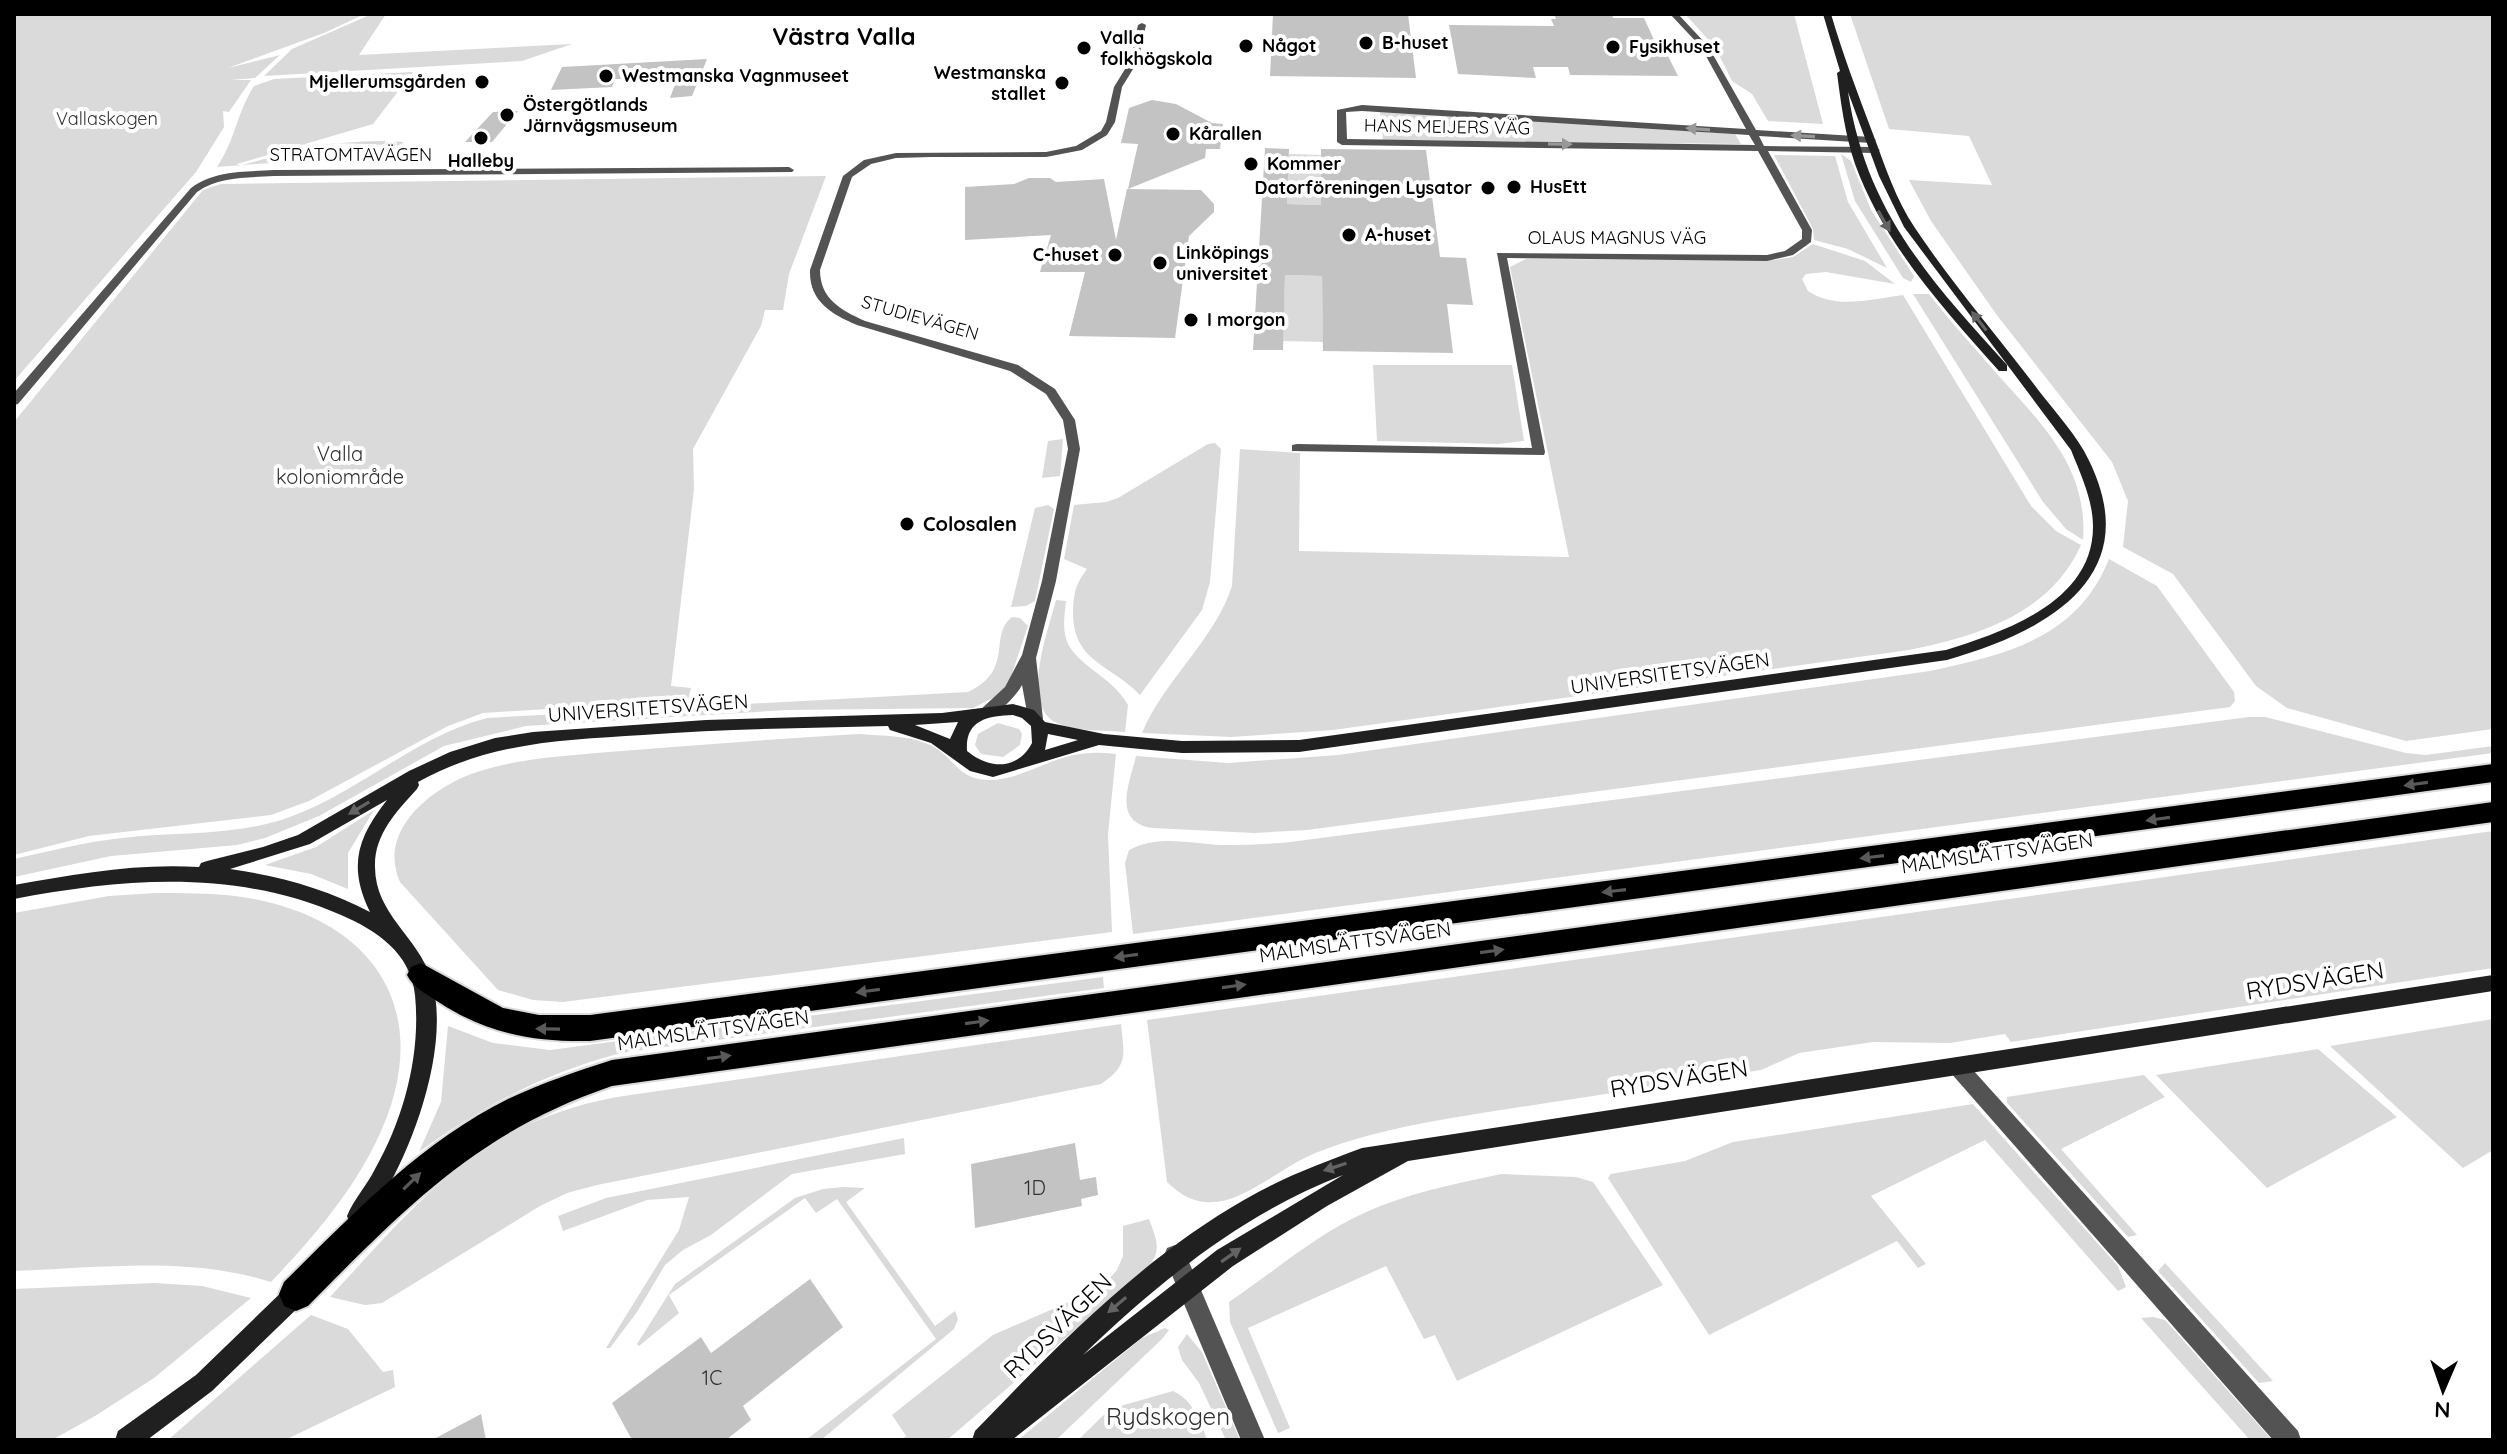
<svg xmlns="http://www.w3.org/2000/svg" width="2507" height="1454" viewBox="0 0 2507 1454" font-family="Quicksand,sans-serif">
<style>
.green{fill:#dadada}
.building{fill:#c3c3c3}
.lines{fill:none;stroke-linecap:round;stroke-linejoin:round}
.highway-casing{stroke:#dbdbdb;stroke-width:4}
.street{fill:#535353;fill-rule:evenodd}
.secondary{fill:#202020;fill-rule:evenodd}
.highway{fill:#000;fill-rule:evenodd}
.oneway{fill:#989898}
.oneway2{fill:#636363}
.oneway3{fill:#595959}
.poi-dot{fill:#000;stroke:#fff;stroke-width:3}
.labels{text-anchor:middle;stroke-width:8;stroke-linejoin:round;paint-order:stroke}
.far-poi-label{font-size:18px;font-weight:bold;fill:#000;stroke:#fff;text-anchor:start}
.far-park-label{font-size:18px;fill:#313131;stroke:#fff}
.far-street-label{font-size:18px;fill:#000;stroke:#fff}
.park-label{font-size:20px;fill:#313131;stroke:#fff}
.poi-label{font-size:20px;font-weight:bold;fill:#000;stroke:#fff;text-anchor:start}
.street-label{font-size:20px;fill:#000;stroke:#fff}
.near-number-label{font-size:20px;fill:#313131}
.far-district-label{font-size:24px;font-weight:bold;fill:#000;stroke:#fff}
.near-street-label{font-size:24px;fill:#000;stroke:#fff}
.near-park-label{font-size:24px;fill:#313131;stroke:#fff}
</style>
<rect width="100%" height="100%" fill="#fff"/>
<g class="green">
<path d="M14,14H365L324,33L228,68L280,55L255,78L230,80H251L229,112L223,111L224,127L196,172L14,381Z"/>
<path d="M372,14H386L359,55L572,44L522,61L264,76L292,49Z"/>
<path d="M1685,14H1794L1823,124L1768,121L1752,94L1732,81L1715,47Z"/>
<path d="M1850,14H2493V729L2406,741L2287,708L2256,686L2173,574L2123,547L2128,501L2112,462L1996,314L1931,221L1909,180L1992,185L1969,136L1889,129Z"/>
<path d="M413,72L373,124L237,164L239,166C295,150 346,137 404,142L395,149H388L391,145C361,145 313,137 290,158H378L387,155L381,162H282L217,167C236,138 236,115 254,86L274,79Z"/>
<path d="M1380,111L1735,134L1741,144L1383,140Z"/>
<path d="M1289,154L1321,155V205L1287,204Z"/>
<path d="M1841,154L1851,161L1871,210L1914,276L1911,282L1903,278L1855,201Z"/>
<path d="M1774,155L1835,156L1848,202L1887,268L1848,249L1814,240L1813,229Z"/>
<path d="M826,176L789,274L783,310H765L761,326L693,449L694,489L671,686L691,688L688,700L483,713L448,726L309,801L271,815L89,836L14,855V422L203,190L221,184Z"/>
<path d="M1813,244L1865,261L1895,284L1826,272L1806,274L1802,279L1808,291C1837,310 1871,299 1903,295L2031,506L2056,531L2081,545C2050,614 1978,636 1909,650L1333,730L1231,737L1142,733C1164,680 1214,641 1232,586L1240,449L1300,453L1299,551L1569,557L1510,267L1526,259L1774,260L1793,257Z"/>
<path d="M1285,275L1322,276L1323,342L1283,341Z"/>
<path d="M1913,294H1929C1953,325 1980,354 2006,384C2048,430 2088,473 2083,540L2066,529L2043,502Z"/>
<path d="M1373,365H1512L1524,441L1498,444L1377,441Z"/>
<path d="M1063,439L1060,476L1042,478L1048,441Z"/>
<path d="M1215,443L1221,449L1210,582L1202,610L1140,695C1109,663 1072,662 1073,610C1074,591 1076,584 1087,569L1064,559L1074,505L1106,502L1118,498L1208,444Z"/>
<path d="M1048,505L1054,509L1035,601L1026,606L1011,607L1035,508Z"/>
<path d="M2109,559L2157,586L2234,692L2235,701L2230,707L1307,830L1254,833L1153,828C1112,822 1129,785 1136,756L1228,763L1338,755L1930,671C2006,654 2077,639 2109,559Z"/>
<path d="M1056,600L1066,601C1065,611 1063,623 1065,634C1069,663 1112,675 1128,705L1125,732C1104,730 1076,732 1057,723C1019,705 1049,629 1056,600Z"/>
<path d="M1012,617L1020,618L1028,626L1010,679L1001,694L973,708L788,710L526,726L444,746L319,816L265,838L237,845L111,856L14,877V859C49,851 86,842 122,838C171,832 225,836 274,822C350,801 410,738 487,718L968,692C1015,670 988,636 1012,617Z"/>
<path d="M2249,717H2265L2406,753L2426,755L2493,746V753L1133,934L1125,863L1129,850C1160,833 1194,845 1227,845C1248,845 1269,844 1290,842Z"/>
<path d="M998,723L1019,729L1022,734L1020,745L1003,757L981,754L975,745L978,734Z"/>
<path d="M859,734C882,736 911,735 932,746C956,759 957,779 989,780C1016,780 1040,764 1066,757C1083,752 1099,752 1116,754L1108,834L1112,932L563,1002L533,1000L498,990L400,882C377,830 432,787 477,772C520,758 565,756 609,752C692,745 776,739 859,734Z"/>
<path d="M374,810L348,853V889L311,874L265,865L316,847Z"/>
<path d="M2493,831V968L2011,1042L2005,1034L1950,1043L1873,1042L1799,1053L1761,1070C1681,1082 1600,1095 1520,1107C1452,1118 1382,1127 1318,1152C1266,1172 1219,1234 1167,1182L1147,1020Z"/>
<path d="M156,893C183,893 209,893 235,896C374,914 440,1012 376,1142C350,1195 311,1240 271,1282C188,1256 100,1268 14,1271V913L109,896Z"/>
<path d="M1103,977L1104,988L621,1053C544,1073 483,1106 419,1152L441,1102L448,1026L493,1043L550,1050Z"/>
<path d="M2493,1019V1150L2463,1168L2330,1046Z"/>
<path d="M1121,1024C1124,1055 1129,1065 1101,1084L597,1185L567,1193L540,1206L382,1303L365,1305L330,1297C419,1201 480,1122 617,1097Z"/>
<path d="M2318,1049L2397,1117L2267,1188L2156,1075Z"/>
<path d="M2144,1075L2165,1097L2061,1149L2137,1235L2128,1237L2007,1103V1097Z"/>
<path d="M1973,1104L2118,1266L2126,1287L2118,1291L1985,1140L1871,1196L1926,1264L1918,1268L1897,1241L1709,1335L1608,1178L1611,1174L1685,1161L1733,1142Z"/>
<path d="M904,1138L905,1154L792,1174L711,1235L683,1250L665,1265L637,1312L610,1348H606L679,1230L689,1197L647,1200L563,1231L558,1216L606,1198Z"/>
<path d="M1501,1174L1576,1177L1593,1182L1663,1285L1457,1381L1435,1335L1424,1339L1386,1266L1248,1328L1290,1428L1278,1433L1230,1322L1229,1302C1274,1272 1315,1235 1364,1213C1407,1193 1455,1184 1501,1174Z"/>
<path d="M843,1187L865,1188L846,1202L935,1326L955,1311L958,1319L954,1329L821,1440H806L936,1339L837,1199L816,1213L805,1198L669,1295L679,1313L639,1346L637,1344L675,1284L795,1198L823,1189Z"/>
<path d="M1149,1219C1157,1241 1163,1252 1145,1270L947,1440H901L906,1436L892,1415L993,1335L1101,1288L1117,1270L1123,1256V1226Z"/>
<path d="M2165,1263L2273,1381L2259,1383L2158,1271Z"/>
<path d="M154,1283L202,1286L251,1298L154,1378L95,1416L52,1440H14V1289Z"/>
<path d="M311,1315L348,1329L383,1372L393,1370L395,1387L285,1440H168Z"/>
<path d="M2153,1317L2165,1320L2272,1440H2250L2141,1318Z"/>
<path d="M1165,1328L1169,1330L1162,1339L1056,1440H1018L1142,1338Z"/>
<path d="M1187,1334L1202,1352L1240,1440H1226L1199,1383L1182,1360L1178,1347Z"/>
<path d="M1173,1391C1192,1399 1201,1422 1207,1440H1078L1110,1409Z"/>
</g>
<g class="building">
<path d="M1273,14H1408L1416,78L1270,76Z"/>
<path d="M1554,14H1612L1613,18H1644L1655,42H1661L1678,76L1570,75L1568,67H1533L1536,78L1458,74L1449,25L1554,26L1551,19H1556Z"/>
<path d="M707,59L692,96L670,98L677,79H615L612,87L551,90L562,67Z"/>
<path d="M1152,100L1176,104L1212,123L1223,124L1220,149H1206L1205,158L1128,189L1138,144L1121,143L1129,108Z"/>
<path d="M518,111L492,142H465L493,112Z"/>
<path d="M1265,148L1289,149L1287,204L1321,205V149L1426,150L1440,257L1466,258L1473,305L1447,304L1453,353L1323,351L1322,276L1285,275L1283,350H1253Z"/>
<path d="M1029,178H1050L1056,182L1104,179L1116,240L1127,189L1201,190L1214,204V212L1189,236L1175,338L1069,336L1085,272H1040L1051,235L965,240V187L1014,184Z"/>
<path d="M1075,1143L1080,1180L1096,1177L1098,1195L1081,1199L1082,1206L975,1228L971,1164Z"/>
<path d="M810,1279L843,1327L743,1406L751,1420L726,1440H632L612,1403L701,1337L711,1353Z"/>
<path d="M481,1414L486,1440H432Z"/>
</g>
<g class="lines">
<g class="highway-casing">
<g id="highway">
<path d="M2493,764V782L590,1041C534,1042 488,1034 440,1003C428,995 413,988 407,975L411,967L421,963L503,1008L539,1015H590Z"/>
<path d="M2493,802V822L612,1086C477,1132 405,1208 308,1306L296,1311L284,1306L279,1294L284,1282C352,1215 421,1142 508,1099C542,1083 577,1071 612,1060Z"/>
</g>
</g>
<g class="street">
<path d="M1670,14H1678L1708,46L1756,130L1871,137L1876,140L1871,143L1759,136L1764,146L1875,147L1880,150L1875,153L1768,151L1812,230L1811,242L1793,255L1767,261L1507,258L1545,452L1544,455L1292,451V445L1297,444L1532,448L1497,253L1767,255L1785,251L1802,239V230L1758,151L1342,145L1337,142V110L1362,105L1746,129L1701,47ZM1362,111L1749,135L1755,145L1347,139L1346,112Z"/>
<path d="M1142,23L1146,25L1138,61L1122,87L1115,122L1107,135L1082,150L1046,157H931L896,158L871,164L852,177L820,270C820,299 841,310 865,321L1018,365L1055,389L1075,420L1080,449L1056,581L1036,658L1043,719L1035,725L1029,723L1022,685C1015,698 1000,712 986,718L978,712L1005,687L1022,655L1042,581L1068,449L1063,420L1046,394L1010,371L857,325C831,314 809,301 810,270L843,176L864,160L896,153L1046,152L1076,146L1101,131L1106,122L1114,87L1130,61L1138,25Z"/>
<path d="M789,167L794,170L792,172L274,176C247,178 220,176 197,192L18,404L14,405V393L191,188C215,170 245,172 274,170Z"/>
<path d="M1957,1057L1964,1060L2298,1431L2301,1440H2273L1950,1072L1947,1066L1950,1060Z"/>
<path d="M1175,1245L1183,1248L1265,1440H1241L1164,1256L1167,1248Z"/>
</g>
<g class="secondary">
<path d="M1823,14H1831C1843,55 1858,94 1873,134C1885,166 1896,200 1915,228C1951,282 1994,332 2033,383C2049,405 2070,427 2084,451C2151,573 2052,630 1947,660L1299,752L1182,753L1099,745L993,777L970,771L931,743L890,730L888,726C806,728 725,729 643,735C563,740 490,742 418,782L419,785L417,789C396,812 374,835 375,867C375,914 418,937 431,978C451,1041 416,1140 384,1194C377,1206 371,1221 358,1226L350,1223L347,1216C354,1199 367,1185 375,1169C404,1118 421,1054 415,995C411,953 376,930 341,915C235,869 125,878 14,899V885C75,874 137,863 199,867L201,863L207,861L263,847L298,835L409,771L450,752L495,738L533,732L706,720L942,713L1013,704L1034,710L1045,722L1104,734L1182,741L1299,740L1946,650C2004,632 2093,602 2093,527C2093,500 2081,475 2071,450L1904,227L1879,176L1848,92C1866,211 1930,280 2007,365V371H1999C1943,308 1884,244 1855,164C1845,134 1841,104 1837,73L1840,71ZM1013,715L1022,718L1031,726L1032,743C1017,771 989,769 967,751C965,720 987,716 1013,715ZM958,722L950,739L915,725ZM1048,734L1078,740L1045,750ZM387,800C357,838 348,867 370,912C327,889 279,876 230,869L310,844Z"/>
<path d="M2493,975V991L1408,1161L1327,1206L1233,1266L1012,1440H972L975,1431C1057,1346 1141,1259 1244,1200C1281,1178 1322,1163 1362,1148ZM1343,1175L1217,1250L1083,1355C1160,1281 1242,1214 1343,1175Z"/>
<path d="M299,1280L307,1283L310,1291L307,1299L212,1391L147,1440H115L118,1431L196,1375L291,1283Z"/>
</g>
<use href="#highway" class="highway"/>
</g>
<defs><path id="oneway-solid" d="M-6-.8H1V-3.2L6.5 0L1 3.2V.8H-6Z" transform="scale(2)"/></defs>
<g class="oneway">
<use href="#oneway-solid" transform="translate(1698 129) rotate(-176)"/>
<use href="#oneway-solid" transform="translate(1803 136) rotate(-177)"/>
<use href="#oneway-solid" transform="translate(1560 144) rotate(1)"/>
</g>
<g class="oneway2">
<use href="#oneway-solid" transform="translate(1884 221) rotate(60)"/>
<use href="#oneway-solid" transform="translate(1979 321) rotate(-128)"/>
<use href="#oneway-solid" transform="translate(359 808) rotate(149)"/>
<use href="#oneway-solid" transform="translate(1335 1167) rotate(162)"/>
<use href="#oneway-solid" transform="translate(1231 1255) rotate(-35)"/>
<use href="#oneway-solid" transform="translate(1117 1305) rotate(140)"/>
</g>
<g class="oneway3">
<use href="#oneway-solid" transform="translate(2416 784) rotate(172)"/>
<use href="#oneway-solid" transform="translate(2158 819) rotate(172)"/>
<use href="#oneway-solid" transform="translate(1872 857) rotate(173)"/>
<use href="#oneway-solid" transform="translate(1614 891) rotate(173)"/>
<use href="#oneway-solid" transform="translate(1492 951) rotate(-8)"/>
<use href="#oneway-solid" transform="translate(1126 956) rotate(172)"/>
<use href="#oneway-solid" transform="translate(1234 986) rotate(-8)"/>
<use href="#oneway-solid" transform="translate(868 991) rotate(172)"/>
<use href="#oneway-solid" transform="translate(977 1022) rotate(-8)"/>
<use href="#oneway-solid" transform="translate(548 1029) rotate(-179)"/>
<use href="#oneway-solid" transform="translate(719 1057) rotate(-8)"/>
<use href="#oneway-solid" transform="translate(412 1181) rotate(-44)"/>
</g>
<g class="poi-dot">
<circle cx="1366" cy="43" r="8"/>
<circle cx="1246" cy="46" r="8"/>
<circle cx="1613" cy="47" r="8"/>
<circle cx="1084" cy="48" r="8"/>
<circle cx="606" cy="76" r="8"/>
<circle cx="482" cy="82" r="8"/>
<circle cx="1062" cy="83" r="8"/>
<circle cx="507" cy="115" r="8"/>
<circle cx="1173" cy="134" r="8"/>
<circle cx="481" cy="138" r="8"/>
<circle cx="1251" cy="164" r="8"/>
<circle cx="1514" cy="187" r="8"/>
<circle cx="1488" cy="188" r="8"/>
<circle cx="1349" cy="235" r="8"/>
<circle cx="1115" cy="255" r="8"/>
<circle cx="1160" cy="263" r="8"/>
<circle cx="1191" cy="320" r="8"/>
<circle cx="907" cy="524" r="8"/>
</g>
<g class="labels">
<g class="far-poi-label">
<text x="1100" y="44">Valla<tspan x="1100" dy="21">folkhögskola</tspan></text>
<text x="1382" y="49">B-huset</text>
<text x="1262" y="52">Något</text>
<text x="1629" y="53">Fysikhuset</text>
<text x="1046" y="79" text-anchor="end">Westmanska<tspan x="1046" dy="21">stallet</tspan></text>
<text x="622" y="82">Westmanska Vagnmuseet</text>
<text x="466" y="88" text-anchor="end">Mjellerumsgården</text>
<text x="523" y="111">Östergötlands<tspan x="523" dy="21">Järnvägsmuseum</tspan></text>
<text x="1189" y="140">Kårallen</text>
<text x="481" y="167" text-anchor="middle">Halleby</text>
<text x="1267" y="170">Kommer</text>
<text x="1530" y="193">HusEtt</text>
<text x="1472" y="194" text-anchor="end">Datorföreningen Lysator</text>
<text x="1365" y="241">A-huset</text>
<text x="1176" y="259">Linköpings<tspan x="1176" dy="21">universitet</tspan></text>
<text x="1099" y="261" text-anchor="end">C-huset</text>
<text x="1207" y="326">I morgon</text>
</g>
<g class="far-park-label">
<text x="107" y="125">Vallaskogen</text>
</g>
<g class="far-street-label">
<text transform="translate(1447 127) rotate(1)" y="6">HANS MEIJERS VÄG</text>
<text x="351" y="161">STRATOMTAVÄGEN</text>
<text x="1617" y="244">OLAUS MAGNUS VÄG</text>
<text transform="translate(920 318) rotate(16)" y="6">STUDIEVÄGEN</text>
</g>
<g class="park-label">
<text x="340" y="461">Valla<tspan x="340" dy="23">koloniområde</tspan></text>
</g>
<g class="poi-label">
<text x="923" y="531">Colosalen</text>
</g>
<g class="street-label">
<text transform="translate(1670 673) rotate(-8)" y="7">UNIVERSITETSVÄGEN</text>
<text transform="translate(648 708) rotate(-4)" y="7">UNIVERSITETSVÄGEN</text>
<text transform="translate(1997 853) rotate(-8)" y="7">MALMSLÄTTSVÄGEN</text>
<text transform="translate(1355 942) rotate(-8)" y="7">MALMSLÄTTSVÄGEN</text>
<text transform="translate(713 1030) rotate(-8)" y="7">MALMSLÄTTSVÄGEN</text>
</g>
<g class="near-number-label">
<text x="1035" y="1195">1D</text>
<text x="712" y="1385">1C</text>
</g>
<g class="far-district-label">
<text x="844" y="45">Västra Valla</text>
</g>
<g class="near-street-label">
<text transform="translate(2315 981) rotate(-9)" y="8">RYDSVÄGEN</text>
<text transform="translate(1679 1079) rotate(-9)" y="8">RYDSVÄGEN</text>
<text transform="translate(1058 1326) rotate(-44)" y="8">RYDSVÄGEN</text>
</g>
<g class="near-park-label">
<text x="1168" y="1425">Rydskogen</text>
</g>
</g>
<rect width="2507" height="1454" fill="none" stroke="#000000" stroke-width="32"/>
<g transform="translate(2443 1390) rotate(182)" stroke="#ffffff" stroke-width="6" paint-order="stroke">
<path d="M0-6L14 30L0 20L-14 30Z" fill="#000000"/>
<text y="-12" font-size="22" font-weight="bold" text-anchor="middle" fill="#000000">N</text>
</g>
</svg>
